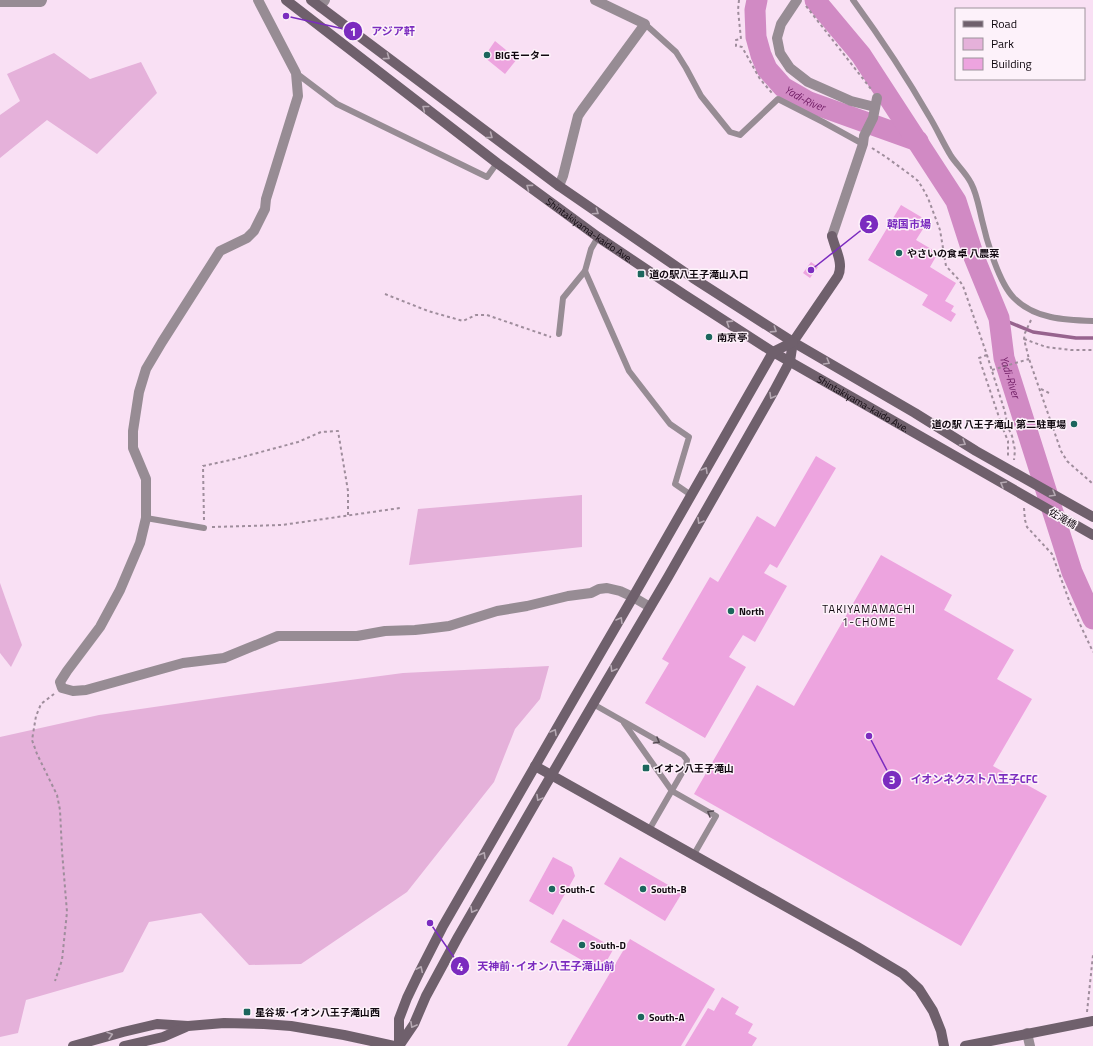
<svg xmlns="http://www.w3.org/2000/svg" width="1093" height="1046" viewBox="0 0 1093 1046" font-family="'Titillium Web','Noto Sans JP',sans-serif">
<style>
.green{fill:#e5b1da}
.lines{fill:none;stroke-linecap:round;stroke-linejoin:round}
.stream{stroke:#97638e;stroke-width:3.5}
.river{stroke:#d18ac4;stroke-width:21}
.building{fill:#eda4df}
.path{stroke:#9f8d9c;stroke-width:2;stroke-dasharray:3 3;stroke-linecap:butt}
.lane{stroke:#978c94;stroke-width:6}
.street{stroke:#978c94;stroke-width:10}
.secondary{stroke:#6f606c;stroke-width:10}
.oneway{stroke:#b6a9b3}
.oneway2{stroke:#544a52}
.poi-dot{fill:#1c665d;stroke:#fdf2fa;stroke-width:1.5}
.labels{text-anchor:middle;stroke-width:3;stroke-linejoin:round;paint-order:stroke}
.poi-label{font-size:10px;font-weight:bold;fill:#10080f;stroke:#fdf2fa;text-anchor:start}
.street-label{font-size:10px;fill:#10080f;stroke:#fdf2fa}
.water-label{font-size:11px;font-style:italic;fill:#6d1a62;stroke:#fdf2fa}
.neighbourhood-label{font-size:11px;letter-spacing:1px;fill:#10080f;stroke:#fdf2fa}
.leader{fill:none;stroke:#7b2cbf;stroke-width:1.5}
.callout-dot{fill:#7b2cbf;stroke:#fdf2fa;stroke-width:1.5}
.mark-label{font-size:12px;text-anchor:middle;font-weight:bold;fill:#fff}
.callout-label{font-size:11px;text-anchor:middle;font-weight:bold;fill:#7b2cbf;stroke:#fdf2fa;stroke-width:3;stroke-linejoin:round;paint-order:stroke}
</style>
<rect width="100%" height="100%" fill="#f9e0f4"/>
<g class="green">
<path d="M54,53L90,79L141,62L157,93L97,154L47,120L0,158V115L20,101L7,74Z"/>
<path d="M582,495V547L409,565L418,509Z"/>
<path d="M0,583L22,645L11,667L0,653Z"/>
<path d="M549,666L540,699L515,729L494,782L407,892L301,964L249,965L201,913L149,922L123,972L26,1000L18,1033L0,1037V737L99,715L223,697L403,673Z"/>
</g>
<g class="lines">
<path class="stream" d="M999,318L1033,332L1076,338H1093"/>
<g class="river">
<path id="s1" d="M757,0L755,10L756,37L761,55L767,69L783,87L809,102L918,141"/>
<path id="s2" d="M815,0L861,55L956,201L974,257L999,318L1004,358L1072,572L1093,619"/>
</g>
</g>
<g class="building">
<path d="M495,41L517,59L505,74L484,57Z"/>
<path d="M901,205L928,221L916,240L938,253L930,267L956,283L945,301L954,306L951,311L956,314L951,322L922,305L928,295L868,260Z"/>
<path d="M811,262L818,267L810,278L803,273Z"/>
<path d="M816,456L836,468L777,568L770,564L764,573L787,586L755,642L743,635L729,657L746,667L705,738L645,703L669,663L662,659L710,577L718,582L757,516L775,527Z"/>
<path d="M881,555L952,595L944,610L1014,650L997,679L1032,699L993,766L1047,796L961,946L694,794L757,685L794,706Z"/>
<path d="M553,857L572,867L575,876L553,915L529,901Z"/>
<path d="M620,857L682,893L665,921L604,884Z"/>
<path d="M563,919L614,948L601,971L550,942Z"/>
<path d="M630,939L715,989L681,1046H567Z"/>
<path d="M722,997L739,1007L735,1014L753,1024L748,1033L757,1038L752,1046H685L708,1008L714,1011Z"/>
</g>
<g class="lines">
<g class="path">
<path d="M739,0L738,10L741,39L736,40V46L742,47L760,79L772,93"/>
<path d="M806,6L871,89"/>
<path d="M872,148L886,157L912,176L918,181L922,187L928,198L940,230L946,266L959,280L963,286L987,355L1005,412L1008,427L1012,436L1015,450L1014,460"/>
<path d="M385,294L428,311L463,321L476,315H487L551,337"/>
<path d="M1031,320L1025,333L1024,339L1029,359L1061,451L1067,461L1093,484"/>
<path d="M1024,339L1046,347L1071,350H1093"/>
<path d="M987,355L979,358L1003,429L1008,441V456"/>
<path d="M992,370L1029,359"/>
<path d="M1041,389L1049,393"/>
<path d="M1024,508L1025,520L1027,527L1052,554L1070,603L1093,652"/>
<path d="M204,520L203,466L235,459L298,442L321,432L338,431L348,491V515"/>
<path d="M212,527L282,525L400,508"/>
<path d="M54,694L41,704L36,716L32,740L37,754L57,795L60,810L62,851L67,912L62,960L55,981"/>
<path d="M1087,1012L1093,955"/>
</g>
<g class="lane">
<path d="M853,0C880,37 906,76 929,116C937,129 943,143 951,156C957,165 966,173 971,183C977,194 979,208 982,220C987,242 999,283 1014,298C1035,319 1065,320 1093,321"/>
<path d="M645,24L676,52L686,68L701,96L730,132L740,135L778,99L823,122L863,144"/>
<path d="M296,73L337,104L487,177L497,163"/>
<path d="M598,237L591,249L585,271L629,371L670,424L689,437L675,484L691,495"/>
<path d="M559,334L563,298L585,271"/>
<path d="M146,518L204,528"/>
<path d="M593,704L683,755L687,760L686,766L649,830"/>
<path d="M624,723L672,791L716,816L693,856"/>
</g>
<g class="street">
<path d="M258,0L296,73L298,96L266,199L265,209L254,231L247,238L220,251L162,342L146,369L139,392L133,431V448L146,479V518L140,543L120,590L100,627L67,671L60,682L62,688L73,691L86,690L183,663L224,658L278,636H357L385,631L415,630L433,628L449,626L497,611L527,606L568,596L591,593L599,589L607,588L620,591L633,597L650,607"/>
<path d="M797,0L781,24L777,38L780,53L790,68L808,82L851,101L875,107"/>
<path d="M0,2H41L42,0"/>
<path d="M320,7L325,0"/>
<path d="M559,186L563,176L578,116L582,110L645,24L595,0"/>
<path d="M832,236L863,144L864,136L873,118L877,98"/>
<path d="M1027,1033L1030,1046"/>
</g>
<g class="secondary">
<path id="s3" d="M286,0L497,163L598,237L683,294L773,352L1093,535"/>
<path d="M311,0L559,186L693,278L793,342L915,413L976,451L1093,517"/>
<path d="M535,766L856,946L903,974L919,989L933,1011L941,1031L944,1046"/>
<path d="M73,1046L123,1032L157,1024L188,1026L224,1023L264,1024L291,1026L344,1035L394,1046"/>
<path d="M124,1046L163,1037L186,1027"/>
<path d="M399,1046L414,1024L426,996L458,937L541,793L593,704L668,577L774,391L790,361L793,342L838,276C844,263 835,249 832,236"/>
<path d="M399,1046V1019L407,998L419,973L443,926L576,695L633,597L773,352L793,342"/>
<path d="M965,1046L1093,1021"/>
</g>
</g>
<defs><path id="oneway-chevron" d="M-2-3.5L2.5 0L-2 3.5" fill="none" stroke-width="1.6" stroke-linecap="round" stroke-linejoin="round"/></defs>
<g class="oneway">
<use href="#oneway-chevron" transform="translate(387 57) rotate(36)"/>
<use href="#oneway-chevron" transform="translate(425 108) rotate(-142)"/>
<use href="#oneway-chevron" transform="translate(490 136) rotate(37)"/>
<use href="#oneway-chevron" transform="translate(529 187) rotate(-144)"/>
<use href="#oneway-chevron" transform="translate(596 212) rotate(34)"/>
<use href="#oneway-chevron" transform="translate(729 323) rotate(-147)"/>
<use href="#oneway-chevron" transform="translate(774 330) rotate(33)"/>
<use href="#oneway-chevron" transform="translate(827 362) rotate(30)"/>
<use href="#oneway-chevron" transform="translate(772 396) rotate(120)"/>
<use href="#oneway-chevron" transform="translate(963 443) rotate(31)"/>
<use href="#oneway-chevron" transform="translate(705 470) rotate(-60)"/>
<use href="#oneway-chevron" transform="translate(1003 484) rotate(-150)"/>
<use href="#oneway-chevron" transform="translate(1053 494) rotate(30)"/>
<use href="#oneway-chevron" transform="translate(700 521) rotate(120)"/>
<use href="#oneway-chevron" transform="translate(620 620) rotate(-59)"/>
<use href="#oneway-chevron" transform="translate(613 669) rotate(121)"/>
<use href="#oneway-chevron" transform="translate(554 732) rotate(-60)"/>
<use href="#oneway-chevron" transform="translate(539 798) rotate(120)"/>
<use href="#oneway-chevron" transform="translate(483 855) rotate(-60)"/>
<use href="#oneway-chevron" transform="translate(473 910) rotate(120)"/>
<use href="#oneway-chevron" transform="translate(420 969) rotate(-64)"/>
<use href="#oneway-chevron" transform="translate(413 1025) rotate(119)"/>
<use href="#oneway-chevron" transform="translate(110 1035) rotate(-16)"/>
</g>
<g class="oneway2">
<use href="#oneway-chevron" transform="translate(657 741) rotate(30)"/>
<use href="#oneway-chevron" transform="translate(710 813) rotate(-150)"/>
</g>
<g class="poi-dot">
<circle cx="487" cy="55" r="4"/>
<circle cx="899" cy="253" r="4"/>
<rect x="637" y="270" width="8" height="8" rx="2"/>
<circle cx="709" cy="337" r="4"/>
<circle cx="1074" cy="424" r="4"/>
<circle cx="731" cy="611" r="4"/>
<rect x="642" y="764" width="8" height="8" rx="2"/>
<circle cx="552" cy="889" r="4"/>
<circle cx="643" cy="889" r="4"/>
<circle cx="582" cy="945" r="4"/>
<rect x="243" y="1008" width="8" height="8" rx="2"/>
<circle cx="641" cy="1017" r="4"/>
</g>
<g class="labels">
<g class="poi-label">
<text x="495" y="59">BIGモーター</text>
<text x="907" y="257">やさいの食卓 八農菜</text>
<text x="649" y="278">道の駅八王子滝山入口</text>
<text x="717" y="341">南京亭</text>
<text x="1066" y="428" text-anchor="end">道の駅 八王子滝山 第二駐車場</text>
<text x="739" y="615">North</text>
<text x="654" y="772">イオン八王子滝山</text>
<text x="560" y="893">South-C</text>
<text x="651" y="893">South-B</text>
<text x="590" y="949">South-D</text>
<text x="255" y="1016">星谷坂･イオン八王子滝山西</text>
<text x="649" y="1021">South-A</text>
</g>
<g class="street-label">
<text dy="4" stroke="none"><textPath href="#s3" startOffset="381">Shintakiyama-kaido Ave.</textPath></text>
<text dy="4" stroke="none"><textPath href="#s3" startOffset="705">Shintakiyama-kaido Ave.</textPath></text>
<text transform="translate(1063 518) rotate(30)" y="4">佐滝橋</text>
</g>
<g class="water-label">
<text dy="4" stroke="none"><textPath href="#s1" startOffset="120">Yadi-River</textPath></text>
<text dy="4" stroke="none"><textPath href="#s2" startOffset="431">Yadi-River</textPath></text>
</g>
<g class="neighbourhood-label">
<text x="869" y="613">TAKIYAMAMACHI<tspan x="869" dy="13">1-CHOME</tspan></text>
</g>
</g>
<path class="leader" d="M286 16L353 31M811 270L869 224M869 736L892 780M430 923L460 966"/>
<g class="callout-dot">
<circle cx="286" cy="16" r="4"/>
<circle cx="811" cy="270" r="4"/>
<circle cx="869" cy="736" r="4"/>
<circle cx="430" cy="923" r="4"/>
<circle cx="353" cy="31" r="10"/>
<circle cx="869" cy="224" r="10"/>
<circle cx="892" cy="780" r="10"/>
<circle cx="460" cy="966" r="10"/>
</g>
<g class="mark-label">
<text x="353" y="36">1</text>
<text x="869" y="229">2</text>
<text x="892" y="784">3</text>
<text x="460" y="971">4</text>
</g>
<g class="callout-label">
<text x="393" y="35">アジア軒</text>
<text x="909" y="228">韓国市場</text>
<text x="974" y="783">イオンネクスト八王子CFC</text>
<text x="546" y="970">天神前･イオン八王子滝山前</text>
</g>
<rect x="955" y="8" width="130" height="72" fill="#fdf2fa" stroke="#9e949c"/>
<rect x="963" y="21" width="20" height="6" fill="#6f606c" stroke="#9e949c"/>
<text x="991" y="28" font-size="12" fill="#10080f">Road</text>
<rect x="963" y="38" width="20" height="12" fill="#e5b1da" stroke="#9e949c"/>
<text x="991" y="48" font-size="12" fill="#10080f">Park</text>
<rect x="963" y="58" width="20" height="12" fill="#eda4df" stroke="#9e949c"/>
<text x="991" y="68" font-size="12" fill="#10080f">Building</text>
</svg>
